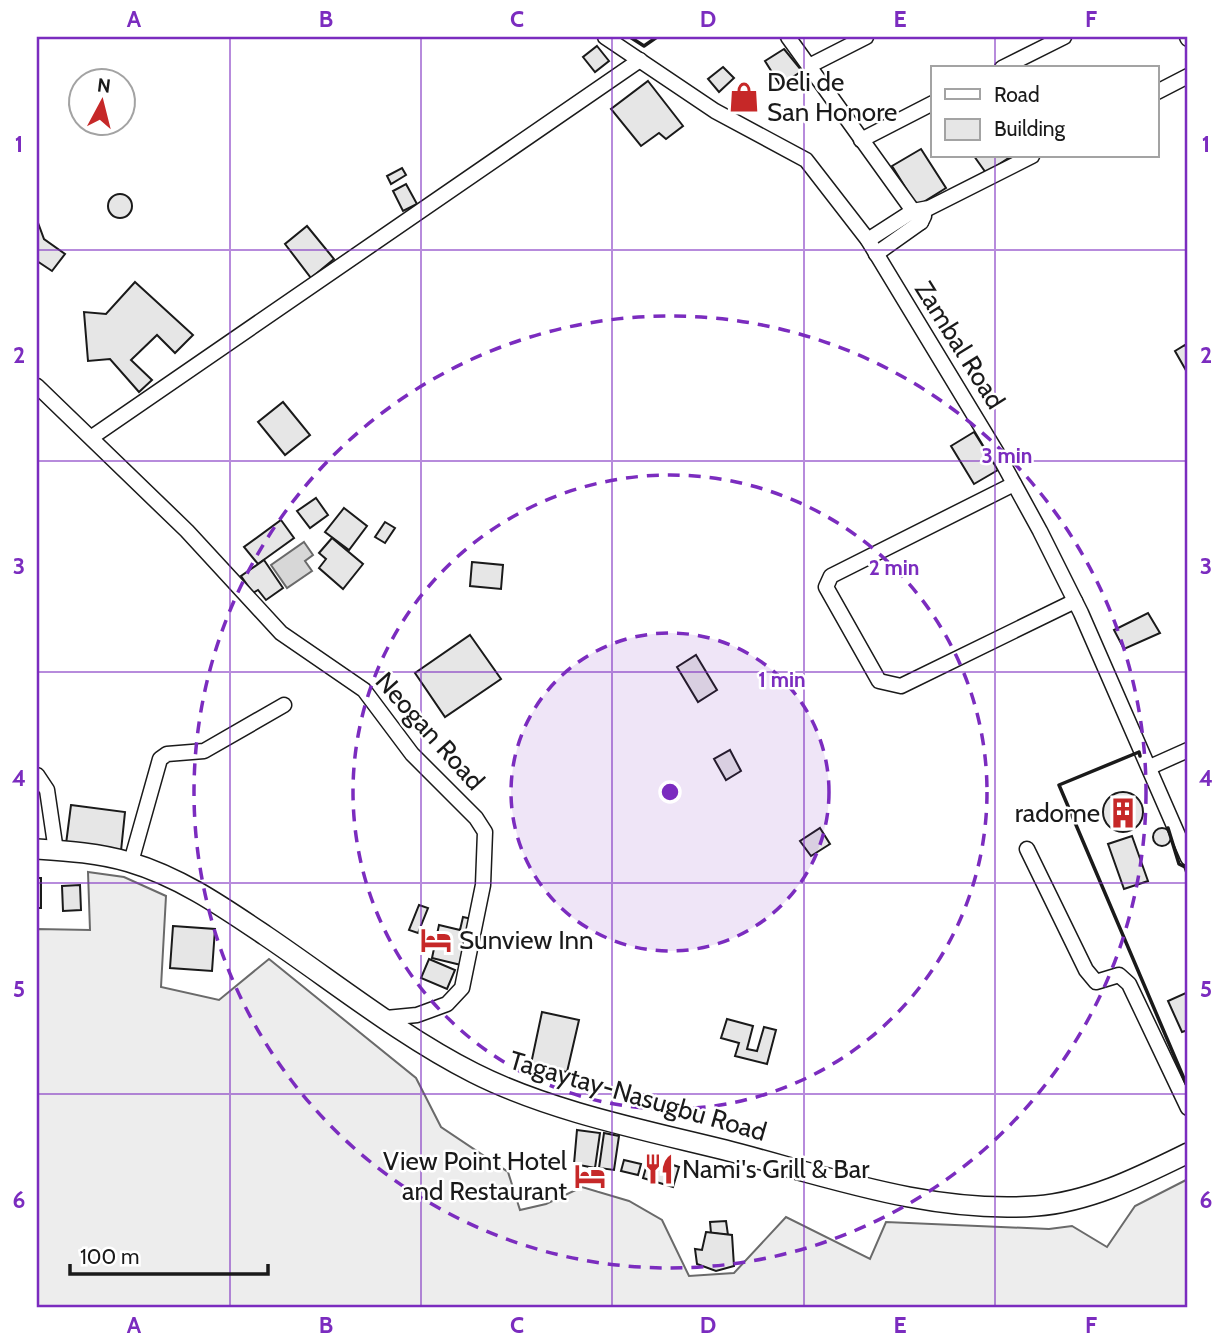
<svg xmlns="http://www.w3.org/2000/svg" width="1225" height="1344" viewBox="0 0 1225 1344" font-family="Cabin,sans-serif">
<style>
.built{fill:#ededed;stroke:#6a6a6a;stroke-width:2}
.water{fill:#d7d7d7;stroke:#6a6a6a;stroke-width:2}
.building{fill:#e6e6e6;stroke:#1a1a1a;stroke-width:2}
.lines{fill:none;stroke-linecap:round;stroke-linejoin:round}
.minor-casing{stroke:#1a1a1a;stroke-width:17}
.major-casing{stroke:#1a1a1a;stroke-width:22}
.minor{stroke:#fff;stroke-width:14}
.major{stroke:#fff;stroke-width:19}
.wall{stroke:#1a1a1a;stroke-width:3.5}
.grid{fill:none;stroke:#7b2cbf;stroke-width:2;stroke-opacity:0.55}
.ring{fill:none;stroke:#7b2cbf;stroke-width:3.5;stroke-dasharray:12 9}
.labels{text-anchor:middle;stroke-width:5;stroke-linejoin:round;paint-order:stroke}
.poi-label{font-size:26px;fill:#1a1a1a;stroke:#fff;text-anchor:start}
.street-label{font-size:26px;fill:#1a1a1a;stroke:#fff}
.centre{fill:#7b2cbf;stroke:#fff;stroke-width:3.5}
.ring-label{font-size:21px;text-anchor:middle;font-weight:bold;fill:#7b2cbf;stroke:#fff;stroke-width:5;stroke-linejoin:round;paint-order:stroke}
.neatline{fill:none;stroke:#7b2cbf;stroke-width:2.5}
.grid-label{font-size:23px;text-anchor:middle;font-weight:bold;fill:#7b2cbf}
</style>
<rect width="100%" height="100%" fill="#fff"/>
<path class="built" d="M88,872L124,877L166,896L161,987L219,1000L269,959L416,1078L441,1127L508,1172L520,1210L546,1204L582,1187L629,1201L662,1220L689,1276L734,1273L786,1217L870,1259L886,1222L1049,1229L1072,1226L1107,1247L1135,1206L1188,1179V1307H37V929L90,930Z"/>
<path class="water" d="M304,542L313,555L305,561L312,571L287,588L271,565Z"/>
<g class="building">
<path d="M597,46L609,61L595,72L583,57Z"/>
<path d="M784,49L802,71L780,85L765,61Z"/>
<path d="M723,67L734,78L719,92L708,79Z"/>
<path d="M648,81L683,126L666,139L659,133L641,146L611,109Z"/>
<path d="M747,88L753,99L741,105L736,95Z"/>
<path d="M921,149L946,188L917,206L892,166Z"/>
<path d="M974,156H1009L1010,157L986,173Z"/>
<path d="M402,168L406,175L391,184L387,176Z"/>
<path d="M406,184L417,204L403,211L393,191Z"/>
<circle cx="120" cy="206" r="12"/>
<path d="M37,220L44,239L65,254L52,271L37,261Z"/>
<path d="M307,226L334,259L311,278L285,244Z"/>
<path d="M135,282L193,335L175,353L157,335L131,360L152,380L139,392L110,359L88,361L84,312L106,314Z"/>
<path d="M1185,345L1188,351V374L1175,351Z"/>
<path d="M283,402L310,435L285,455L258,422Z"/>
<path d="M974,432L998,470L974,484L951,446Z"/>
<path d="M316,498L328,515L310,528L297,511Z"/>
<path d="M344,508L367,526L349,550L325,532Z"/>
<path d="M281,520L294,538L258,564L244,547Z"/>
<path d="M385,522L395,528L385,543L375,537Z"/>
<path d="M332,538L363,564L343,589L319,568L326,559L319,553Z"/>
<path d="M264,560L283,588L266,600L258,590L253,593L241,576Z"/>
<path d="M472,562L503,565L501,589L470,586Z"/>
<path d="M1148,613L1160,633L1124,649L1114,630Z"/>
<path d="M470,635L501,679L445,717L415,673Z"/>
<path d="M696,655L717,690L698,702L677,667Z"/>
<path d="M730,750L741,771L726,780L714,759Z"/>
<circle cx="1123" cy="812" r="20"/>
<path d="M71,805L125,812L121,851L66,844Z"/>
<circle cx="1162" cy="837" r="9"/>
<path d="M820,828L830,844L811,856L800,841Z"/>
<path d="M1132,836L1148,881L1124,889L1108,844Z"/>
<rect x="37" y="878" width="4" height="30"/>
<path d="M80,885L81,910L63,911L62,886Z"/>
<path d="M419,905L428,908L418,933L409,930Z"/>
<path d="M463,917L472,919L461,965L432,958L439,925L460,930Z"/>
<path d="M173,926L215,929L212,971L170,968Z"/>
<path d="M429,959L455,970L447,989L421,978Z"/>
<path d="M1188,992V1030L1182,1032L1168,1001Z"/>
<path d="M542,1012L579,1020L567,1072L531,1064Z"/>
<path d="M727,1019L753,1026L747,1049L757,1051L764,1027L776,1030L767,1064L735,1056L739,1043L721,1038Z"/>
<path d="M577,1130L600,1133L595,1168L574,1164Z"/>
<path d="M604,1133L619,1136L614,1170L599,1168Z"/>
<path d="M649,1157L679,1167L673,1187L643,1178Z"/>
<path d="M624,1160L641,1164L638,1175L621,1171Z"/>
<path d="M726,1221L728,1235L711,1233L710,1222Z"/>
<path d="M706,1232L732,1235L734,1266L716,1271L697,1264L695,1249L702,1250Z"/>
</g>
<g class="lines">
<g class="minor-casing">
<g id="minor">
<path d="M605,37L715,111L806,160L868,240L1000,458L1040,531L1081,613L1188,858"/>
<path d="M788,37L921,222"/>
<path d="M1187,37L1188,39"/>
<path d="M809,66L866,37"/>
<path d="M1002,68L1064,37"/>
<path d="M1157,92L1188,76"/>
<path d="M861,140L933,103"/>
<path d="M868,240L913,211L929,208L1032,156"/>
<path d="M876,254L921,222L924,216"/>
<path d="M37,386L187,531L281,633L364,690L412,754L476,818L485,832L483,885L462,988L447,1004L417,1015L386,1018"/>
<path d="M92,437L640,60"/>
<path d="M1014,484L831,576L826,587L879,681L901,686L1075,601"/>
<path d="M1150,767L1188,750"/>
<path d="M37,775L47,790L56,851"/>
<path d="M1027,849L1086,970L1096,982L1119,975L1129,984L1188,1108"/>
<path d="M131,862L160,759L167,754L204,751L284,705"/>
</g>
</g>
<g class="major-casing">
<path id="major" d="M37,849C68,851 99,853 129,862C180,877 223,907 266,936C334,982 401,1036 474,1073C549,1111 644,1130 725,1150C826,1176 930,1214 1036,1206C1090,1202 1141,1176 1188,1153"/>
</g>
<use href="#minor" class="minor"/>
<use href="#major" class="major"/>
<g class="wall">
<path d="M630,37L644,46L657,37"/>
<path d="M1140,756L1139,752L1059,785L1188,1088"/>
<path d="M1168,828L1179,864L1185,867L1188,876"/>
</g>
</g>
<path class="grid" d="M230,37V1307M421,37V1307M612,37V1307M804,37V1307M995,37V68M995,156V1307M37,250H1188M37,461H1188M37,672H1188M37,883H1188M37,1094H1188"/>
<circle cx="670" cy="792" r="159" fill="#7b2cbf" fill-opacity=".12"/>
<g class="ring">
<circle cx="670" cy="792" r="159"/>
<circle cx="670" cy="792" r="317"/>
<circle cx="670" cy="792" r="476"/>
</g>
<defs>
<g id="shop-bare" transform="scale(2.415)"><path d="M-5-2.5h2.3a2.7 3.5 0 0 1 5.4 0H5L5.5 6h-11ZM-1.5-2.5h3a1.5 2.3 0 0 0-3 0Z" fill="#c62828" stroke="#fff" stroke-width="2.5" paint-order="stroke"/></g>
<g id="building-bare" transform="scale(2.415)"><path d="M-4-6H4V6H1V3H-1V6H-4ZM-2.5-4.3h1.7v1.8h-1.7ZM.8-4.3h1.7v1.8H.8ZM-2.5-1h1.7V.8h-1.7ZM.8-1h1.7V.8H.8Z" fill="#c62828" stroke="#fff" stroke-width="2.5" paint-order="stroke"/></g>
<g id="hotel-bare" transform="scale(2.415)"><path d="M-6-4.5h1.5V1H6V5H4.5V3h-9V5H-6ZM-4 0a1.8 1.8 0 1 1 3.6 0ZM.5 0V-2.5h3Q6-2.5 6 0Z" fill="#c62828" stroke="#fff" stroke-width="2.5" paint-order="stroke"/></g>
<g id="restaurant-bare" transform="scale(2.415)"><path d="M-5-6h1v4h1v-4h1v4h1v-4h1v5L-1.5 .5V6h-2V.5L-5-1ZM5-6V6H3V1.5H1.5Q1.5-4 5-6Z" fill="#c62828" stroke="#fff" stroke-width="2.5" paint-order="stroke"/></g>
</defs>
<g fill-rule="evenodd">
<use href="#shop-bare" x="744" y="97"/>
<use href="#building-bare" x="1123" y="813"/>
<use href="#hotel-bare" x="436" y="940"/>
<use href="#restaurant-bare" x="659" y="1169"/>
<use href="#hotel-bare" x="590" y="1176"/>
</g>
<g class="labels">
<g class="poi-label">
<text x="767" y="91">Deli de<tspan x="767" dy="30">San Honore</tspan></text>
<text x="1100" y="822" text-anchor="end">radome</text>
<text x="459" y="949">Sunview Inn</text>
<text x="567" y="1170" text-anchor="end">View Point Hotel<tspan x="567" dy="30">and Restaurant</tspan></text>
<text x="682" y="1178">Nami's Grill &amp; Bar</text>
</g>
<g class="street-label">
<text transform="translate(960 345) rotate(58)" y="9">Zambal Road</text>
<text transform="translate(430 731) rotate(48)" y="9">Neogan Road</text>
<text transform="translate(638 1096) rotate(16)" y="9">Tagaytay-Nasugbu Road</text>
</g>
</g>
<circle cx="670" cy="792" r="10" class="centre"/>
<g class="ring-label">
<text x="1007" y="463">3 min</text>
<text x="894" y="575">2 min</text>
<text x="782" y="687">1 min</text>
</g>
<rect width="1225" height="1344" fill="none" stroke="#ffffff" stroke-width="77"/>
<rect x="931" y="66" width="228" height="91" fill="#ffffff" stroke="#a3a3a3" stroke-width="2"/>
<rect x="945" y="89" width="35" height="10" fill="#ffffff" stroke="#a3a3a3" stroke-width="2"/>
<text x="994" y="102" font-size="21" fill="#1a1a1a">Road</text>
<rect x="945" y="119" width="35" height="21" fill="#e6e6e6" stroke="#a3a3a3" stroke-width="2"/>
<text x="994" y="136" font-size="21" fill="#1a1a1a">Building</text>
<g transform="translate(102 102) rotate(7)"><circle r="33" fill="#ffffff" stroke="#a3a3a3" stroke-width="2"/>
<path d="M0-5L12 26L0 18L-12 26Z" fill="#c62828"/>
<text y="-10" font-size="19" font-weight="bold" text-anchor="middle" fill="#1a1a1a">N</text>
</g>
<path d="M70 1264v10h198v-10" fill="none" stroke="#1a1a1a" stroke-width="3.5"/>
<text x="80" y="1264" font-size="21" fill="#1a1a1a" stroke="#ffffff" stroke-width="5" paint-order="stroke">100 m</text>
<rect x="38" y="38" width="1148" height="1268" class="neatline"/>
<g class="grid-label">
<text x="134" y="27">A</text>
<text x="326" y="27">B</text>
<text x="517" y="27">C</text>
<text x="708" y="27">D</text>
<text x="900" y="27">E</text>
<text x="1091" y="27">F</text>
<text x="19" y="152">1</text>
<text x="1206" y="152">1</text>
<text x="19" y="363">2</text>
<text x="1206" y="363">2</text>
<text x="19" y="574">3</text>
<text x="1206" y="574">3</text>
<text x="19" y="786">4</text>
<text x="1206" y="786">4</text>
<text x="19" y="997">5</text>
<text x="1206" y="997">5</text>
<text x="19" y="1208">6</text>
<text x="1206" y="1208">6</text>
<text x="134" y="1333">A</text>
<text x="326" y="1333">B</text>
<text x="517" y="1333">C</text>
<text x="708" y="1333">D</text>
<text x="900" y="1333">E</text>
<text x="1091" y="1333">F</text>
</g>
</svg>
